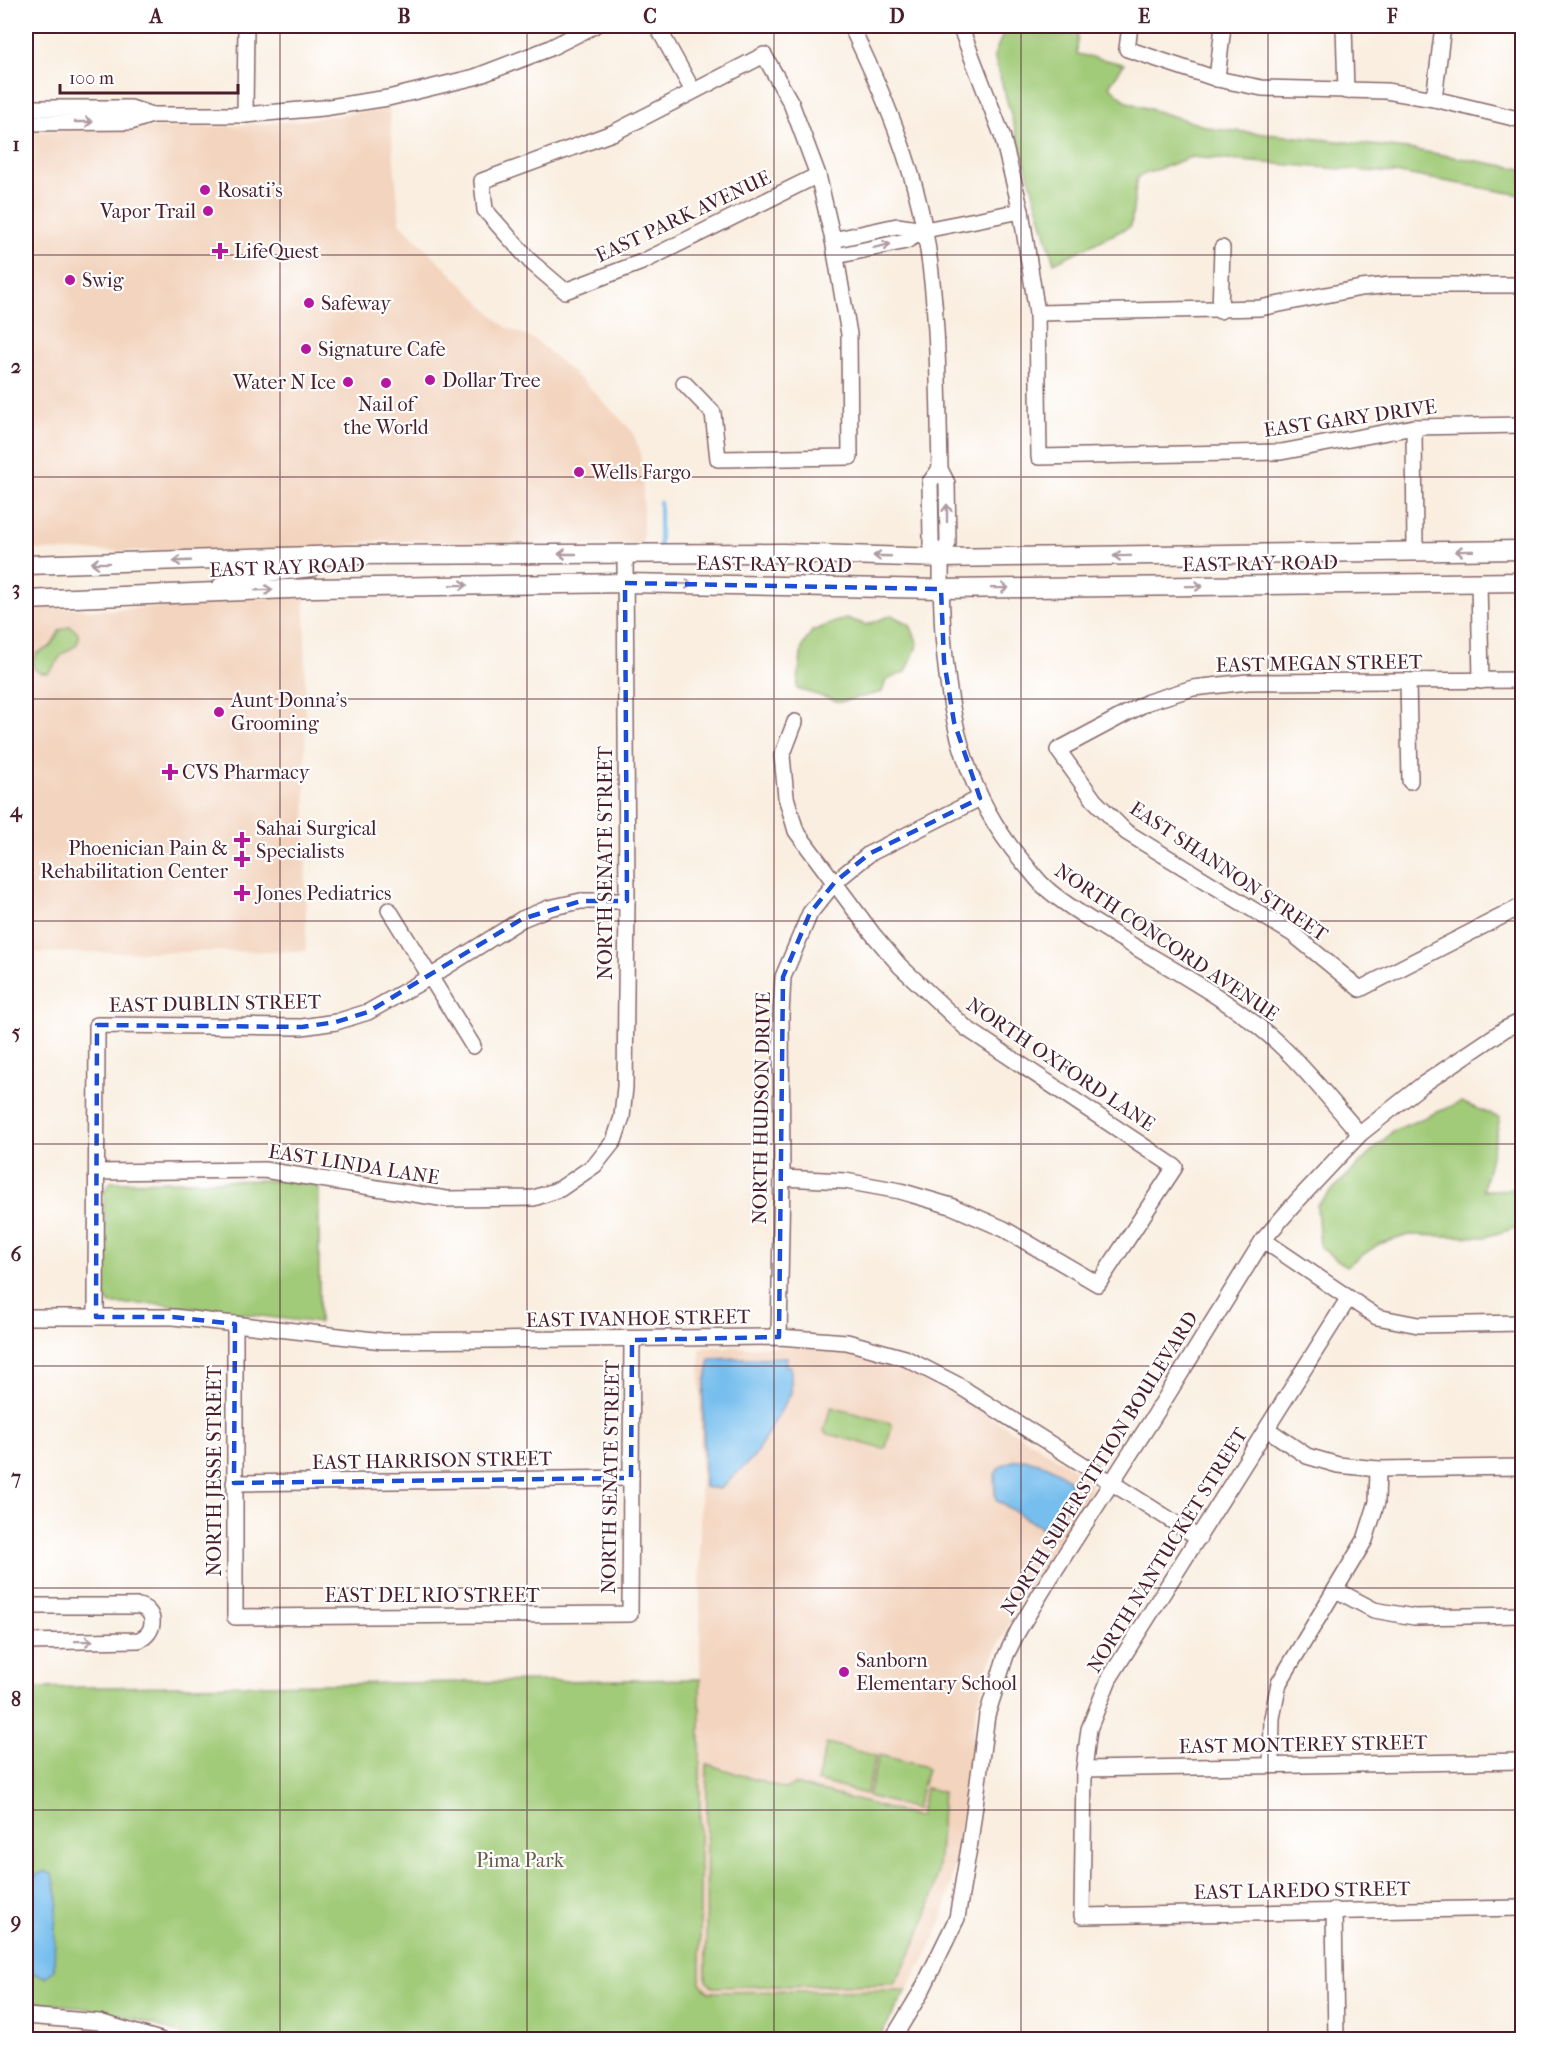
<svg xmlns="http://www.w3.org/2000/svg" width="1548" height="2065" viewBox="0 0 1548 2065" font-family="'IM FELL French Canon',serif">
<style>
.built{fill:#f3d4be}
.green{fill:#a1cb78;stroke:#767552;stroke-width:1.5}
.water{fill:#76beee;stroke:#606e8c;stroke-width:1.5}
.lines{fill:none;stroke-linecap:round;stroke-linejoin:round}
.stream{stroke:#76beee;stroke-width:4}
.minor-casing{stroke:#87676a;stroke-width:18}
.major-casing{stroke:#87676a;stroke-width:21}
.minor{stroke:#fff;stroke-width:15}
.major{stroke:#fff;stroke-width:18}
.oneway{stroke:#ae9aa0}
.marked{fill:none;stroke:#1d4ed8;stroke-width:4.5;stroke-dasharray:12 8;stroke-linejoin:round}
.grid{fill:none;stroke:#4a1f2b;stroke-width:1.5;stroke-opacity:0.55}
.poi-dot{fill:#b5179e;stroke:#fff;stroke-width:2}
.labels{text-anchor:middle;stroke-width:4.5;stroke-linejoin:round;paint-order:stroke}
.poi-label{font-size:20px;fill:#4a1f2b;stroke:#fff;text-anchor:start}
.street-label{font-size:20px;fill:#4a1f2b;stroke:#fff}
.park-label{font-size:20px;fill:#685b46;stroke:#fff}
.neatline{fill:none;stroke:#4a1f2b;stroke-width:2}
.grid-label{font-size:20px;text-anchor:middle;font-weight:bold;fill:#4a1f2b}
</style>
<rect width="100%" height="100%" fill="#fff"/>
<filter id="ink" filterUnits="userSpaceOnUse"><feTurbulence type="fractalNoise" baseFrequency=".0167" numOctaves="2"/><feDisplacementMap in="SourceGraphic" scale="12" xChannelSelector="R" yChannelSelector="G"/><feConvolveMatrix kernelMatrix="1 2 1 2 8 2 1 2 1" color-interpolation-filters="sRGB"/></filter>
<filter id="wash" filterUnits="userSpaceOnUse"><feTurbulence type="fractalNoise" baseFrequency=".008" numOctaves="4" result="noise"/><feDisplacementMap in="SourceGraphic" scale="24" xChannelSelector="R" yChannelSelector="G"/><feGaussianBlur stdDeviation="1.35" result="paint"/><feColorMatrix in="noise" values="0 0 0 0 0 0 0 0 0 0 0 0 0 0 0 0 0 1.4 0 .05"/><feComposite in="paint" operator="in"/></filter>
<g filter="url(#wash)">
<rect width="100%" height="100%" fill="#f9eee0"/>
<g class="built">
<path d="M389,108L400,223L504,326L537,341L585,383L632,431L640,451L643,479V545H491L418,541L371,542L330,549L236,551H64L38,550L26,543V131L230,126L297,121Z"/>
<path d="M305,596L306,951L26,953V620L37,610L50,606L91,610L167,607L202,601Z"/>
<path d="M700,1347H808L866,1355L909,1370L942,1386L1082,1474L1090,1481L1091,1492L1021,1600L989,1665L976,1709L956,1860L950,1890L940,1926L927,1955L907,1990L709,1992L700,1983Z"/>
</g>
<g class="green">
<path d="M1006,26H1078L1077,54L1124,64L1109,86L1127,102L1214,129L1319,139L1415,150L1522,169V195L1405,174L1191,157L1137,177L1131,226L1054,263L994,56Z"/>
<path d="M891,615L910,625L918,644L906,672L886,680L882,692L840,702L797,689L802,647L812,631L846,618L867,625Z"/>
<path d="M70,626L78,633C82,649 67,647 60,657C55,663 54,668 48,673H41L35,670L32,664L37,653L50,647L60,630Z"/>
<path d="M1461,1102L1500,1118L1483,1190L1522,1189V1226L1485,1237L1409,1235L1379,1244L1346,1266L1320,1247L1317,1205L1393,1131Z"/>
<path d="M282,1180L319,1186V1323L160,1304H110L105,1297L104,1191L111,1182Z"/>
<path d="M831,1407L890,1423L892,1426L886,1447L883,1449L825,1433L824,1430Z"/>
<path d="M700,1679V1983L709,1992L907,1990L878,2040H194C135,2015 88,2007 26,2001V1688Z"/>
<path d="M827,1743L876,1756L866,1794L817,1781Z"/>
<path d="M879,1755L923,1766L927,1769L916,1809L868,1796Z"/>
<path d="M707,1764L785,1789L795,1784L919,1817L926,1788L943,1792C940,1827 941,1864 932,1899C923,1929 910,1957 894,1984L713,1987L706,1981Z"/>
</g>
<g class="water">
<path d="M787,1357L785,1366H791V1393L754,1457L720,1489L704,1487L703,1395L710,1359Z"/>
<path d="M1024,1459L1048,1466L1069,1479L1073,1494L1048,1532L996,1500C992,1472 994,1463 1024,1459Z"/>
<path d="M45,1871L53,1875L58,1900L55,1926L54,1970L46,1977L35,1974L26,1968V1880Z"/>
</g>
<g class="lines">
<path class="stream" d="M660,502V546"/>
</g>
</g>
<g filter="url(#ink)">
<g class="lines">
<g class="minor-casing">
<g id="minor">
<path d="M657,26L693,91"/>
<path d="M851,26C882,91 912,160 925,232C939,310 938,390 940,469L947,483L948,543L941,558C941,666 949,777 1023,862C1031,871 1038,882 1047,889C1066,906 1093,921 1115,935C1169,968 1235,1002 1281,1046C1308,1071 1335,1106 1360,1134"/>
<path d="M960,26L1002,135L1021,211L1037,313L1039,457L1281,452L1414,427L1522,425"/>
<path d="M1130,26L1127,49L1217,79L1262,88L1386,91L1434,99L1522,120"/>
<path d="M1344,26L1346,91"/>
<path d="M1217,79L1223,26"/>
<path d="M1434,99L1443,26"/>
<path d="M26,108H131L152,115"/>
<path d="M245,115L246,26"/>
<path d="M26,123L131,122L152,115H245L323,108L388,98L475,77L548,49L594,26"/>
<path d="M833,240L897,226L925,230L1021,211"/>
<path d="M836,256L906,241L925,230"/>
<path d="M1220,311L1222,248"/>
<path d="M1037,313L1260,308L1361,288L1391,285H1522"/>
<path d="M684,383L713,413L718,459L850,457L849,334L833,240L818,175L791,103L764,55L615,132L482,181L485,210L531,262L565,291L642,262L818,175"/>
<path d="M1414,427L1415,552"/>
<path d="M940,469L930,482L931,538V544L941,558"/>
<path d="M1479,582L1481,681"/>
<path d="M1522,680L1248,682L1193,688L1148,702L1058,750L1094,800L1126,832L1293,934L1360,989L1522,906"/>
<path d="M1408,681L1410,781"/>
<path d="M389,910L473,1046"/>
<path d="M97,1172L264,1170L446,1199L534,1198L560,1189L595,1165L614,1141L622,1117L625,1087L627,901L625,554"/>
<path d="M782,1178L845,1181L900,1191L951,1206L1004,1229L1098,1284L1175,1167L966,1028L900,966L872,933L796,831L786,797L782,756L795,722"/>
<path d="M1263,1240L1377,1317L1418,1325L1522,1323"/>
<path d="M1348,1299L1109,1679L1089,1729L1084,1769L1082,1916L1522,1908"/>
<path d="M26,1317H173L383,1341L779,1337L847,1342L905,1358L956,1384L1199,1538"/>
<path d="M96,1317L97,1025L302,1027L336,1022L368,1012L430,977L522,919L549,908L581,901H627"/>
<path d="M235,1324V1617L630,1614L632,1340"/>
<path d="M779,1337L782,1178L781,1015L783,977L810,913L835,882L869,854L980,798"/>
<path d="M1267,1429L1307,1456L1338,1465L1378,1469L1522,1467"/>
<path d="M234,1483L631,1478"/>
<path d="M1336,1590L1374,1610L1414,1617L1522,1615"/>
<path d="M26,1606H139C158,1612 155,1633 139,1640L26,1642"/>
<path d="M1271,1764L1272,1718L1279,1683L1365,1540L1377,1502L1378,1469"/>
<path d="M1084,1769L1522,1761"/>
<path d="M1334,1910L1336,2040"/>
<path d="M26,2016L99,2022L160,2040"/>
<path d="M892,2040L921,1992L957,1918L970,1842L987,1715L1006,1655L1018,1631L1050,1578L1155,1415L1263,1240L1297,1201L1360,1134L1422,1085L1505,1029L1522,1021"/>
</g>
</g>
<g class="major-casing">
<g id="major">
<path d="M26,565L346,555L783,553L941,558L1522,550"/>
<path d="M222,586L259,573L312,567"/>
<path d="M26,600L314,588L625,583L941,589L1522,582"/>
</g>
</g>
<use href="#minor" class="minor"/>
<use href="#major" class="major"/>
</g>
<defs><path id="oneway-shaft" d="M-6 0H5M1.5-3L5.5 0L1.5 3" fill="none" stroke-width="1.6" stroke-linecap="round" stroke-linejoin="round" transform="scale(1.5)"/></defs>
<g class="oneway">
<use href="#oneway-shaft" transform="translate(84 122)"/>
<use href="#oneway-shaft" transform="translate(882 246) rotate(-12)"/>
<use href="#oneway-shaft" transform="translate(947 513) rotate(-90)"/>
<use href="#oneway-shaft" transform="translate(1464 551) rotate(179)"/>
<use href="#oneway-shaft" transform="translate(567 554) rotate(180)"/>
<use href="#oneway-shaft" transform="translate(882 556) rotate(-178)"/>
<use href="#oneway-shaft" transform="translate(1122 556) rotate(179)"/>
<use href="#oneway-shaft" transform="translate(182 561) rotate(178)"/>
<use href="#oneway-shaft" transform="translate(100 563) rotate(179)"/>
<use href="#oneway-shaft" transform="translate(684 584) rotate(1)"/>
<use href="#oneway-shaft" transform="translate(459 585) rotate(-1)"/>
<use href="#oneway-shaft" transform="translate(1194 586) rotate(-1)"/>
<use href="#oneway-shaft" transform="translate(1000 588) rotate(-1)"/>
<use href="#oneway-shaft" transform="translate(264 590) rotate(-2)"/>
<use href="#oneway-shaft" transform="translate(84 1641) rotate(-1)"/>
</g>
</g>
<path class="marked" d="M625,583L941,589L944,661L954,722L980,798L869,854L835,882L810,913L783,977L779,1337L632,1340L631,1478L234,1483L235,1324L173,1317H96L97,1025L302,1027L336,1022L368,1012L522,919L581,901H627Z"/>
<path class="grid" d="M280,26V2040M527,26V2040M774,26V2040M1021,26V2040M1268,26V2040M26,255H1522M26,477H1522M26,699H1522M26,921H1522M26,1144H1522M26,1366H1522M26,1588H1522M26,1810H1522"/>
<g class="poi-dot">
<circle cx="205" cy="190" r="6"/>
<circle cx="208" cy="211" r="6"/>
<path d="M217 242h6v6h6v6h-6v6h-6v-6h-6v-6h6z"/>
<circle cx="70" cy="280" r="6"/>
<circle cx="309" cy="303" r="6"/>
<circle cx="306" cy="349" r="6"/>
<circle cx="430" cy="380" r="6"/>
<circle cx="348" cy="382" r="6"/>
<circle cx="386" cy="383" r="6"/>
<circle cx="579" cy="472" r="6"/>
<circle cx="219" cy="712" r="6"/>
<path d="M167 763h6v6h6v6h-6v6h-6v-6h-6v-6h6z"/>
<path d="M239 831h6v6h6v6h-6v6h-6v-6h-6v-6h6z"/>
<path d="M239 850h6v6h6v6h-6v6h-6v-6h-6v-6h6z"/>
<path d="M239 884h6v6h6v6h-6v6h-6v-6h-6v-6h6z"/>
<circle cx="844" cy="1672" r="6"/>
</g>
<g class="labels">
<g class="poi-label">
<text x="217" y="197">Rosati's</text>
<text x="196" y="218" text-anchor="end">Vapor Trail</text>
<text x="234" y="258">LifeQuest</text>
<text x="82" y="287">Swig</text>
<text x="321" y="310">Safeway</text>
<text x="318" y="356">Signature Cafe</text>
<text x="442" y="387">Dollar Tree</text>
<text x="336" y="389" text-anchor="end">Water N Ice</text>
<text x="386" y="411" text-anchor="middle">Nail of<tspan x="386" dy="23">the World</tspan></text>
<text x="591" y="479">Wells Fargo</text>
<text x="231" y="707">Aunt Donna's<tspan x="231" dy="23">Grooming</tspan></text>
<text x="182" y="779">CVS Pharmacy</text>
<text x="256" y="835">Sahai Surgical<tspan x="256" dy="23">Specialists</tspan></text>
<text x="228" y="855" text-anchor="end">Phoenician Pain &amp;<tspan x="228" dy="23">Rehabilitation Center</tspan></text>
<text x="256" y="900">Jones Pediatrics</text>
<text x="856" y="1667">Sanborn<tspan x="856" dy="23">Elementary School</tspan></text>
</g>
<g class="street-label">
<text transform="translate(683 216) rotate(-25)" y="7">EAST PARK AVENUE</text>
<text transform="translate(1350 418) rotate(-8)" y="7">EAST GARY DRIVE</text>
<text transform="translate(1260 563) rotate(-1)" y="7">EAST RAY ROAD</text>
<text transform="translate(774 564) rotate(1)" y="7">EAST RAY ROAD</text>
<text transform="translate(287 567) rotate(-2)" y="7">EAST RAY ROAD</text>
<text transform="translate(1319 663) rotate(-1)" y="7">EAST MEGAN STREET</text>
<text transform="translate(605 863) rotate(-90)" y="7">NORTH SENATE STREET</text>
<text transform="translate(1229 871) rotate(34)" y="7">EAST SHANNON STREET</text>
<text transform="translate(1167 942) rotate(34)" y="7">NORTH CONCORD AVENUE</text>
<text transform="translate(215 1003) rotate(-1)" y="7">EAST DUBLIN STREET</text>
<text transform="translate(1061 1064) rotate(34)" y="7">NORTH OXFORD LANE</text>
<text transform="translate(761 1108) rotate(-89)" y="7">NORTH HUDSON DRIVE</text>
<text transform="translate(354 1164) rotate(9)" y="7">EAST LINDA LANE</text>
<text transform="translate(638 1318) rotate(-1)" y="7">EAST IVANHOE STREET</text>
<text transform="translate(432 1460) rotate(-1)" y="7">EAST HARRISON STREET</text>
<text transform="translate(1099 1463) rotate(-58)" y="7">NORTH SUPERSTITION BOULEVARD</text>
<text transform="translate(214 1471) rotate(-90)" y="7">NORTH JESSE STREET</text>
<text transform="translate(610 1477) rotate(-89)" y="7">NORTH SENATE STREET</text>
<text transform="translate(1167 1550) rotate(-58)" y="7">NORTH NANTUCKET STREET</text>
<text x="432" y="1602">EAST DEL RIO STREET</text>
<text transform="translate(1303 1744) rotate(-1)" y="7">EAST MONTEREY STREET</text>
<text transform="translate(1302 1890) rotate(-1)" y="7">EAST LAREDO STREET</text>
</g>
<g class="park-label">
<text x="520" y="1867">Pima Park</text>
</g>
</g>
<rect width="1548" height="2065" fill="none" stroke="#fff" stroke-width="66"/>
<path d="M60 84v9h178v-9" fill="none" stroke="#4a1f2b" stroke-width="3"/>
<text x="69" y="84" font-size="18" fill="#4a1f2b" stroke="#ffffff" stroke-width="4.5" paint-order="stroke">100 m</text>
<rect x="33" y="33" width="1482" height="1999" class="neatline"/>
<g class="grid-label">
<text x="156" y="23">A</text>
<text x="404" y="23">B</text>
<text x="650" y="23">C</text>
<text x="897" y="23">D</text>
<text x="1144" y="23">E</text>
<text x="1392" y="23">F</text>
<text x="16" y="151">1</text>
<text x="16" y="373">2</text>
<text x="16" y="595">3</text>
<text x="16" y="817">4</text>
<text x="16" y="1039">5</text>
<text x="16" y="1261">6</text>
<text x="16" y="1484">7</text>
<text x="16" y="1706">8</text>
<text x="16" y="1928">9</text>
</g>
</svg>
